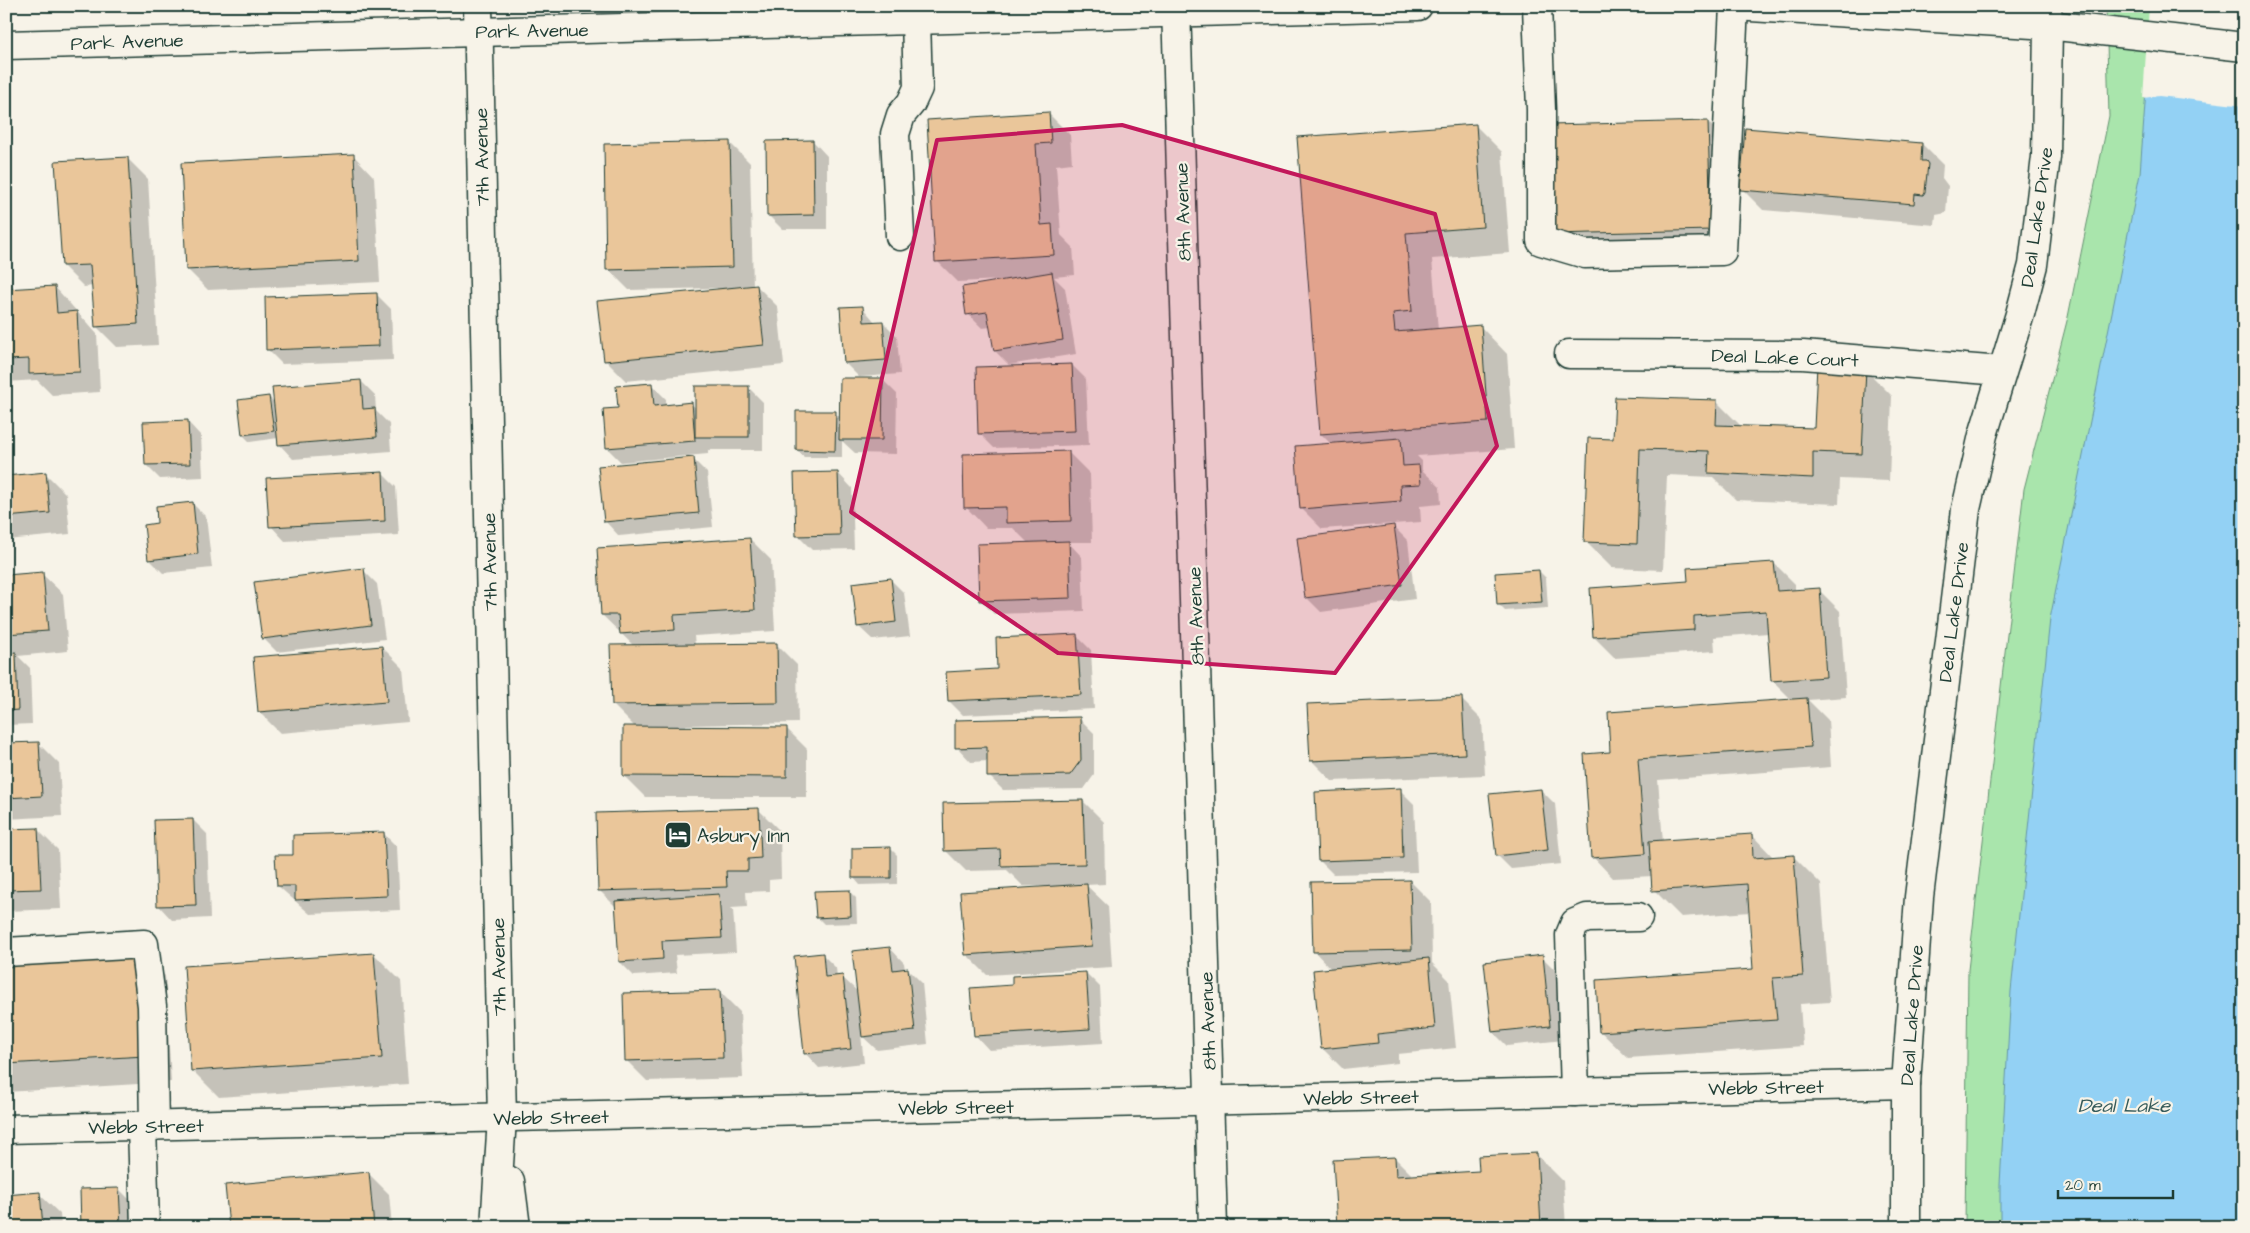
<svg xmlns="http://www.w3.org/2000/svg" width="2250" height="1233" viewBox="0 0 2250 1233" font-family="'Architects Daughter',sans-serif">
<style>
.green{fill:#a9e5ac;stroke:#649170}
.water{fill:#93d1f4;stroke:#6596a7}
.pier{fill:#f7f3e8}
.shadow{fill:#0003}
.building{fill:#eac69a;stroke:#1f3d34}
.lines{fill:none;stroke-linecap:round;stroke-linejoin:round}
.minor-casing{stroke:#1f3d34;stroke-width:31}
.major-casing{stroke:#1f3d34;stroke-width:31}
.minor{stroke:#f7f3e8;stroke-width:28}
.major{stroke:#f7f3e8;stroke-width:28}
.marked{fill:#c2185b;fill-opacity:0.2;stroke:#c2185b;stroke-width:4;stroke-linejoin:round}
.labels{text-anchor:middle;stroke-width:4.5;stroke-linejoin:round;paint-order:stroke}
.street-label{font-size:19px;fill:#1f3d34;stroke:#f7f3e8}
.poi-label{font-size:19px;fill:#1f3d34;stroke:#f7f3e8;text-anchor:start}
.water-label{font-size:20px;font-style:italic;fill:#365b5a;stroke:#f7f3e8}
</style>
<rect width="100%" height="100%" fill="#f7f3e8"/>
<filter id="ink" filterUnits="userSpaceOnUse"><feTurbulence type="fractalNoise" baseFrequency=".02" numOctaves="2"/><feDisplacementMap in="SourceGraphic" scale="10" xChannelSelector="R" yChannelSelector="G"/><feConvolveMatrix kernelMatrix="1 2 1 2 8 2 1 2 1" color-interpolation-filters="sRGB"/></filter>
<g filter="url(#ink)">
<path class="green" d="M2106,6H2244V1227H1965L1968,970L2024,489L2068,317L2109,116Z"/>
<path class="water" d="M2152,6H2244V1227H2000V1184L2011,991L2050,619L2140,174Z"/>
<path class="pier" d="M2149,6H2244V106L2159,96L2143,98Z"/>
<g class="shadow">
<path d="M1049,114L1070,135L1072,163L1056,165L1061,235L1073,247L1075,275L1054,277L1065,288L1076,354L1009,365L995,351L991,327L982,328L968,314L1002,280L958,282L937,261Z"/>
<path d="M1708,122L1728,143L1731,251L1575,254L1554,233Z"/>
<path d="M1475,125L1502,152L1510,253L1432,259L1438,330L1481,327L1507,354L1514,449L1417,456L1422,461V470L1440,487L1441,504L1420,506L1421,522L1322,529L1301,508L1332,445L1321,434L1299,138Z"/>
<path d="M813,141L827,156V229H782L768,215Z"/>
<path d="M729,142L750,163L753,287L757,286L778,307L784,365L626,381L605,360L717,290V288L629,290L608,269Z"/>
<path d="M1922,144L1943,165L1942,178L1948,186L1946,213L1936,215L1935,225L1763,210L1742,189Z"/>
<path d="M354,156L374,177L380,282L208,290L187,269Z"/>
<path d="M127,158L148,179L158,345L117,347L96,326L93,286L84,287L63,266Z"/>
<path d="M55,287L97,334L100,392L52,395L37,380L6,382V290Z"/>
<path d="M377,295L391,309L393,360L282,364L268,350Z"/>
<path d="M862,307L876,323L883,322L897,336L900,374L859,377L845,363Z"/>
<path d="M1072,365L1086,379L1089,445L994,448L979,433Z"/>
<path d="M1865,369L1892,396L1889,481L1840,479L1839,504L1736,500L1713,477L1667,475L1663,570L1612,568L1585,541L1615,441L1717,402L1742,427L1815,430Z"/>
<path d="M883,380L897,394L896,454L855,453L842,441V457H804L797,450L835,413L841,418Z"/>
<path d="M361,381L375,395L376,411L389,424L391,451L293,459L279,444L278,438L250,442L243,435L239,401L269,397L275,403Z"/>
<path d="M651,384L666,399V406L691,404L696,408L749,388L763,402V450H708V454L621,462L607,448L619,409Z"/>
<path d="M187,421L201,436L203,477L160,479L146,465Z"/>
<path d="M1069,453L1090,474L1092,542H1068L1082,557L1084,611L994,614L980,600L1029,544L1013,528H986L966,507Z"/>
<path d="M693,459L707,473L713,527L619,536L605,521Z"/>
<path d="M45,473L66,494L70,534L6,540V477Z"/>
<path d="M382,473L396,487L399,535L285,541L271,526Z"/>
<path d="M838,473L852,488L854,549L812,550L798,536Z"/>
<path d="M192,503L206,517L212,568L163,573L149,559L159,525Z"/>
<path d="M1394,527L1408,541L1415,599L1321,612L1307,598Z"/>
<path d="M750,539L771,560L775,631L694,636L695,645L776,644L797,665L798,723L686,725V727L786,728L807,749V797H645L624,776L635,727L613,705L634,646L602,615Z"/>
<path d="M1774,563L1795,584V591L1819,590L1840,611L1846,697L1808,700L1828,720L1831,767L1658,780L1663,842L1752,835L1774,858L1794,857L1821,884L1830,1002L1800,1004L1803,1046L1628,1058L1601,1032L1754,970L1750,912L1681,917L1654,890L1653,876L1613,878L1593,857L1612,754L1792,700L1772,680L1769,633L1714,637L1715,651L1615,658L1594,637L1689,582Z"/>
<path d="M363,570L377,584L385,639L277,652L263,638Z"/>
<path d="M1539,571L1546,578L1548,608L1505,611L1498,604Z"/>
<path d="M42,574L63,594L68,651L18,656L30,668L32,724L6,725V577Z"/>
<path d="M890,579L904,593L910,636L873,640L858,626Z"/>
<path d="M1077,636L1091,650L1094,709L963,715L949,701L998,671Z"/>
<path d="M382,647L403,668L408,722L280,733L259,712Z"/>
<path d="M1461,699L1482,720L1485,775L1332,781L1311,760Z"/>
<path d="M1080,719L1094,733V775L1084,789L1003,790L989,776L988,761L971,762L957,747Z"/>
<path d="M38,743L59,764L62,816L6,819V744Z"/>
<path d="M1400,790L1414,804L1417,872L1333,874L1319,860Z"/>
<path d="M1541,790L1555,804L1561,864L1511,869L1497,855Z"/>
<path d="M1083,801L1104,822L1105,884L1086,885L1108,906L1112,967L987,975L966,954L1049,888V886H1023L1007,870L966,871L945,850Z"/>
<path d="M759,810L780,831L781,879L769,880V891L746,892L747,907L731,908L733,910L736,952L675,955L677,973L634,976L620,962L617,908L599,890Z"/>
<path d="M193,820L207,834L210,918L172,920L158,905Z"/>
<path d="M38,830L58,850L61,909L6,911V831Z"/>
<path d="M383,833L397,847L400,910L310,914L278,886L294,856Z"/>
<path d="M890,848L897,855V884L860,885L854,878Z"/>
<path d="M1410,881L1431,902L1432,963L1449,980L1456,1048L1398,1054V1063L1343,1069L1322,1048L1331,969L1314,951Z"/>
<path d="M849,891L856,898L857,923L824,924L817,917Z"/>
<path d="M890,948L904,963L905,970L908,969L922,983L928,1044L877,1050L861,1035L864,1063L819,1068L805,1053L822,954L836,968L837,977H842L858,992Z"/>
<path d="M138,949L165,976L171,1082L6,1092V957Z"/>
<path d="M374,954L401,981L408,1084L219,1097L192,1070Z"/>
<path d="M1542,957L1556,971L1564,1040L1507,1046L1493,1032Z"/>
<path d="M1086,973L1100,987L1103,1043L989,1050L975,1035L1013,986Z"/>
<path d="M719,991L740,1012L743,1078L647,1081L626,1060Z"/>
<path d="M1536,1154L1563,1181L1566,1227H1339L1395,1158L1413,1176L1480,1172Z"/>
<path d="M368,1173L389,1194L392,1227H230Z"/>
<path d="M119,1189L146,1216V1227H82Z"/>
<path d="M39,1194L60,1214L61,1227H6Z"/>
</g>
<g class="building">
<path d="M1049,112L1051,143L1036,144L1041,225L1052,224L1054,255L935,262L927,120Z"/>
<path d="M1708,121L1711,230L1553,234L1550,125Z"/>
<path d="M1476,124L1483,227L1406,233L1412,311L1393,313L1395,332L1481,325L1488,422L1320,434L1297,137Z"/>
<path d="M1745,128L1922,143L1921,161H1926L1928,164L1925,192L1923,195L1915,194L1914,204L1740,190Z"/>
<path d="M813,140L814,215L767,216L766,141Z"/>
<path d="M730,141L733,267L606,270L604,144Z"/>
<path d="M354,154L359,261L186,270L181,163Z"/>
<path d="M128,157L138,324L95,327L90,265L62,266L55,161Z"/>
<path d="M1052,272L1063,340L994,351L987,312L966,315L962,287Z"/>
<path d="M757,285L764,345L604,361L597,301Z"/>
<path d="M55,286L57,313L77,311L80,372L29,374V359L6,360V289Z"/>
<path d="M377,293L379,346L266,350L265,297Z"/>
<path d="M863,306L864,322L883,321L886,360L844,363L840,307Z"/>
<path d="M1072,364L1075,431L978,434L976,367Z"/>
<path d="M1817,365L1866,368L1862,454L1813,452V478L1708,473L1709,451L1640,449L1637,544L1584,542L1588,438L1613,439L1615,397L1717,400L1716,425L1814,428Z"/>
<path d="M840,378H883L882,440H839Z"/>
<path d="M361,380L363,409L375,408L377,437L278,445L272,387Z"/>
<path d="M652,383L654,406L692,402L695,441L606,448L603,409L618,408L616,386Z"/>
<rect x="695" y="386" width="54" height="51"/>
<path d="M269,396L274,431L242,435L238,400Z"/>
<path d="M796,411H836L835,451L796,450Z"/>
<path d="M188,420L190,464L145,465L143,422Z"/>
<path d="M1401,438L1403,466L1419,465L1421,484L1400,485L1401,501L1300,509L1295,446Z"/>
<path d="M1069,451L1071,521L1006,523V507L964,508L963,454Z"/>
<path d="M694,457L699,513L604,522L598,466Z"/>
<path d="M46,472L50,513L6,517V476Z"/>
<path d="M383,472L385,521L269,527L266,478Z"/>
<path d="M838,472L840,535L796,536L794,473Z"/>
<path d="M193,502L198,554L148,560L144,525L157,523L156,506Z"/>
<path d="M1394,525L1402,585L1305,598L1297,538Z"/>
<path d="M750,538L755,610L674,615L675,630L620,634L618,615H601L597,548Z"/>
<path d="M1069,541L1071,598L979,601L977,544Z"/>
<path d="M1774,562L1777,591L1820,588L1826,677L1771,681L1766,611L1694,616V630L1593,637L1590,588L1688,581L1687,568Z"/>
<path d="M364,568L371,625L262,639L254,582Z"/>
<path d="M1539,570L1542,602L1497,605L1495,573Z"/>
<path d="M43,572L48,631L6,634V575Z"/>
<path d="M891,578L896,622L857,627L852,583Z"/>
<path d="M1077,634L1081,695L948,701L946,672L997,669L996,638Z"/>
<path d="M777,643L778,703L612,705L610,645Z"/>
<path d="M382,646L387,702L258,712L253,657Z"/>
<path d="M16,652L18,710L6,711V653Z"/>
<path d="M1462,697L1465,754L1310,761L1307,704Z"/>
<path d="M1807,698L1811,747L1638,759L1645,854L1591,858L1584,754L1610,752L1608,712Z"/>
<path d="M1080,717L1081,760L1070,775L987,777V747L955,748V720Z"/>
<path d="M623,726L787,727V777L623,776Z"/>
<path d="M39,742L42,796L6,798V743Z"/>
<path d="M1401,788L1403,858L1318,861L1315,792Z"/>
<path d="M1541,789L1548,850L1496,856L1489,794Z"/>
<path d="M1083,800L1085,864L1001,866L1000,849L944,851L943,803Z"/>
<path d="M759,808L761,858L748,859V871H726L727,887L598,891L596,813Z"/>
<path d="M193,819L196,905L157,906L154,820Z"/>
<path d="M38,828L41,889L6,890V829Z"/>
<path d="M384,832L387,896L295,900V886H277L275,855H293V835Z"/>
<path d="M1752,834L1753,858L1794,855L1803,976L1773,978L1777,1020L1599,1032L1596,980L1753,969L1747,884L1652,891L1649,841Z"/>
<path d="M891,847V878H852V848Z"/>
<path d="M1410,880L1412,950L1313,952L1311,882Z"/>
<path d="M1087,884L1092,946L965,955L960,892Z"/>
<path d="M850,890L851,916L816,918L814,891Z"/>
<path d="M719,894L722,938L662,941L663,959L619,962L615,901Z"/>
<path d="M890,947L893,970L908,968L915,1031L862,1037L852,951Z"/>
<path d="M138,948L145,1056L6,1064V956Z"/>
<path d="M374,953L382,1058L191,1071L184,966Z"/>
<path d="M823,953L825,977L843,975L851,1049L804,1054L794,956Z"/>
<path d="M1543,955L1550,1026L1492,1032L1484,962Z"/>
<path d="M1429,958L1435,1028L1377,1034L1378,1043L1321,1049L1313,970Z"/>
<path d="M1086,972L1090,1029L974,1036L970,988L1012,985V976Z"/>
<path d="M720,990L723,1058L625,1061L623,993Z"/>
<path d="M1537,1153L1541,1227H1337L1333,1160L1395,1157L1396,1176L1479,1171L1478,1156Z"/>
<path d="M369,1172L374,1227H229L225,1185Z"/>
<path d="M119,1188L121,1227H81L80,1189Z"/>
<path d="M40,1192L43,1227H6V1195Z"/>
</g>
<g class="lines">
<g class="minor-casing">
<g id="minor">
<path d="M478,6L502,1118L495,1227"/>
<path d="M1176,6L1213,1227"/>
<path d="M1537,6L1541,110V241L1585,254L1722,251L1734,6"/>
<path d="M1734,6L2048,25L2046,157L2033,265L2020,314L1983,435L1966,509L1919,897L1906,1084V1227"/>
<path d="M6,45L1418,6"/>
<path d="M900,236L895,134L901,115L911,103L918,88L916,20"/>
<path d="M1569,354L1803,355L2001,371"/>
<path d="M6,952L144,944L152,1006L154,1126"/>
<path d="M1575,1092L1570,935L1575,923L1587,918L1638,917"/>
<path d="M142,1126L145,1227"/>
<path d="M6,1129L1906,1084"/>
<path d="M510,1181L516,1227"/>
</g>
</g>
<g class="major-casing">
<path id="major" d="M2047,6L2048,25L2244,47"/>
</g>
<use href="#minor" class="minor"/>
<use href="#major" class="major"/>
</g>
</g>
<path class="marked" d="M1122,125L1435,214L1497,446L1335,673L1058,653L851,512L937,140Z"/>
<defs>
<g id="hotel-square" transform="scale(1.4375)"><rect x="-9" y="-9" width="18" height="18" rx="4" fill="#1f3d34" stroke="#f7f3e8"/><path d="M-6-4.5h1.5V1H6V5H4.5V3h-9V5H-6ZM-4 0a1.8 1.8 0 1 1 3.6 0ZM.5 0V-2.5h3Q6-2.5 6 0Z" fill="#fff"/></g>
</defs>
<g fill-rule="evenodd">
<use href="#hotel-square" x="678" y="835"/>
</g>
<g class="labels">
<g class="street-label">
<text transform="translate(532 30) rotate(-1)" y="7">Park Avenue</text>
<text transform="translate(127 41) rotate(-2)" y="7">Park Avenue</text>
<text transform="translate(481 157) rotate(-91)" y="7">7th Avenue</text>
<text transform="translate(1182 212) rotate(-92)" y="7">8th Avenue</text>
<text transform="translate(2036 217) rotate(-82)" y="7">Deal Lake Drive</text>
<text transform="translate(1785 357) rotate(2)" y="7">Deal Lake Court</text>
<text transform="translate(489 562) rotate(-91)" y="7">7th Avenue</text>
<text transform="translate(1953 612) rotate(-83)" y="7">Deal Lake Drive</text>
<text transform="translate(1195 616) rotate(-92)" y="7">8th Avenue</text>
<text transform="translate(498 967) rotate(-91)" y="7">7th Avenue</text>
<text transform="translate(1911 1015) rotate(-86)" y="7">Deal Lake Drive</text>
<text transform="translate(1207 1021) rotate(-92)" y="7">8th Avenue</text>
<text transform="translate(1766 1087) rotate(-1)" y="7">Webb Street</text>
<text transform="translate(1361 1097) rotate(-1)" y="7">Webb Street</text>
<text transform="translate(956 1107) rotate(-1)" y="7">Webb Street</text>
<text transform="translate(551 1117) rotate(-1)" y="7">Webb Street</text>
<text transform="translate(146 1126) rotate(-1)" y="7">Webb Street</text>
</g>
<g class="poi-label">
<text x="697" y="842">Asbury Inn</text>
</g>
<g class="water-label">
<text x="2124" y="1112">Deal Lake</text>
</g>
</g>
<rect width="2250" height="1233" fill="none" stroke="#f7f3e8" stroke-width="25"/>
<rect x="12" y="12" width="2225" height="1208" fill="none" stroke="#1f3d34" stroke-width="2" filter="url(#ink)"/>
<path d="M2058 1190v8h115v-8" fill="none" stroke="#1f3d34" stroke-width="2.5"/>
<text x="2065" y="1190" font-size="15" fill="#1f3d34" stroke="#f7f3e8" stroke-width="4" paint-order="stroke">20 m</text>
</svg>
